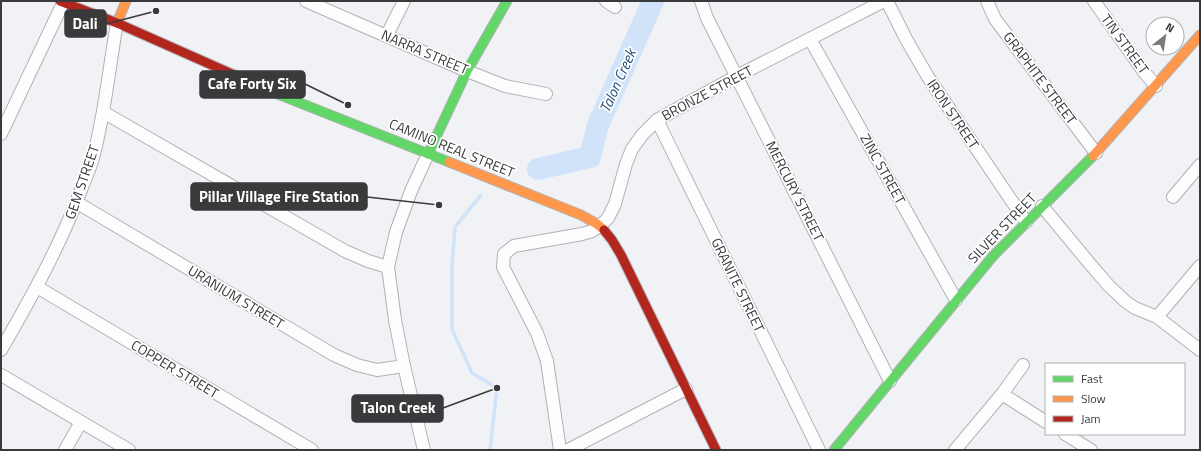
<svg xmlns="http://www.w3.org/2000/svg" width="1201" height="451" viewBox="0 0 1201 451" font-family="'Titillium Web',sans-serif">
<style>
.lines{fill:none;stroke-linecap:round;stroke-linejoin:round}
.stream{stroke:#d1e3f8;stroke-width:3.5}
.river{stroke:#d1e3f8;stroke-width:22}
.street-casing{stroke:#b1b2b5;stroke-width:14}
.fast-casing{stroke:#b1b2b5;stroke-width:11}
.slow-casing{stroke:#b1b2b5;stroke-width:11}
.jam-casing{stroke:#b1b2b5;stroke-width:11}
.street{stroke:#fdfdfe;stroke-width:12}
.fast{stroke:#63d668;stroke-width:9}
.slow{stroke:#ff974d;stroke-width:9}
.jam{stroke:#b3261e;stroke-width:9}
.labels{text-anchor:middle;stroke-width:3.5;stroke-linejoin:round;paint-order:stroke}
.street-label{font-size:14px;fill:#393a3c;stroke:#fff}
.water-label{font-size:15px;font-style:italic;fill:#234e7c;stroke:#fff}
.leader{fill:none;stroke:#393a3c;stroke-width:1.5}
.callout-dot{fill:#393a3c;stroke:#fff;stroke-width:1.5}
.callout{fill:#393a3c;stroke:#393a3c;stroke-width:1.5}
.callout-label{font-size:15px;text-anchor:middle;font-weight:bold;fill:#fff}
</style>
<rect width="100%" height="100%" fill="#f1f2f5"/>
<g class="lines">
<path class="stream" d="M481,195L455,227L452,267V329L472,373L497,388L490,450"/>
<path class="river" d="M538,169L590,157L598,125L653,1"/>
<g class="street-casing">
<g id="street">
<path d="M306,1L467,71L505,86L546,94"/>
<path d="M606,1L615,7"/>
<path d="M701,1L707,18L890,381"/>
<path d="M887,1L906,39L928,77L1026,222"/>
<path d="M987,1L995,19L1096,153"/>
<path d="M1094,1L1144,72L1156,86"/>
<path d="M387,35L404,1"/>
<path d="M810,39L956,300"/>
<path d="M103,112L345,251L368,261L388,267"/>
<path d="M657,120L819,450"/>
<path d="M1,134L63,3"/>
<path d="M1173,197L1200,165"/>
<path d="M76,202L334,355L357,365L377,370L404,366"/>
<path d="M1042,206L1090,264L1109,286L1126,302L1135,308L1157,317L1200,350"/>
<path d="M37,287L312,450"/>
<path d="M1157,317L1200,266"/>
<path d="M1,350C31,298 60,246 81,190C85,179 90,169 93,158C105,114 109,68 117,23"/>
<path d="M1,375L129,450"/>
<path d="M1002,394L1046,422"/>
<path d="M1065,434L1091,450"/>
<path d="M65,450L81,422"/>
<path d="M424,450L404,366L395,320L388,267L396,232L411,191L428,154"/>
<path d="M560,450L547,361L537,333L503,267L504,254L514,246L582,234L592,231L600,226L608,218L615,204L626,164L632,149L642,135L657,120L737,76L884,1"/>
<path d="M568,450L686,389"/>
<path d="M955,450L1002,394L1023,365"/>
</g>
</g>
<g class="fast-casing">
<g id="fast">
<path d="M275,93L449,162"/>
<path d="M428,154L467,71L507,1"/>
<path d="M834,450L993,256L1093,156"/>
</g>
</g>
<g class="slow-casing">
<g id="slow">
<path d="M117,23L126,1"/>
<path d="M1093,156L1200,35"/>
<path d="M449,162L581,215L597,224L604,230"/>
</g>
</g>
<g class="jam-casing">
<g id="jam">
<path d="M60,1L117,23L275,93"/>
<path d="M604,230L612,240L621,255L716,450"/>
</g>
</g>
<use href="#street" class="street"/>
<use href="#fast" class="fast"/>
<use href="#slow" class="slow"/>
<use href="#jam" class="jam"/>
</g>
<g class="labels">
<g class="street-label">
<text transform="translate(1125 44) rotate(54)" y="5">TIN STREET</text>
<text transform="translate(425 52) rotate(23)" y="5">NARRA STREET</text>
<text transform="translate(1040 78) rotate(53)" y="5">GRAPHITE STREET</text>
<text transform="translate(707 93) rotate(-28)" y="5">BRONZE STREET</text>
<text transform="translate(953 114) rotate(56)" y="5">IRON STREET</text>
<text transform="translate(452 148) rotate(22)" y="5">CAMINO REAL STREET</text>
<text transform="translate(883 169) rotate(61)" y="5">ZINC STREET</text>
<text transform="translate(82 182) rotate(-71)" y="5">GEM STREET</text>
<text transform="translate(795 191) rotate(63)" y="5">MERCURY STREET</text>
<text transform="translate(1002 228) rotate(-46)" y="5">SILVER STREET</text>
<text transform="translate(738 285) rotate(64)" y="5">GRANITE STREET</text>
<text transform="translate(236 297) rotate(31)" y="5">URANIUM STREET</text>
<text transform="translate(175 369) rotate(31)" y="5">COPPER STREET</text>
</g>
<g class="water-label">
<text transform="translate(618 81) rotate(-66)" y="5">Talon Creek</text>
</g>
</g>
<path class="leader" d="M156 11L106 24M348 105L305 84M439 205L367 197M497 388L443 408"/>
<g class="callout-dot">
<circle cx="156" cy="11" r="4"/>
<circle cx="348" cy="105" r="4"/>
<circle cx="439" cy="205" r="4"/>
<circle cx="497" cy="388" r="4"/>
</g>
<g class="callout">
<rect x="65" y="10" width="41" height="27" rx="4"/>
<rect x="200" y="71" width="105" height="27" rx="4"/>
<rect x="191" y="183" width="176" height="27" rx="4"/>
<rect x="352" y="395" width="91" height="27" rx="4"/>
</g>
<g class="callout-label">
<text x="85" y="29">Dali</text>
<text x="252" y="89">Cafe Forty Six</text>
<text x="279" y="202">Pillar Village Fire Station</text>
<text x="398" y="413">Talon Creek</text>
</g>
<rect width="1201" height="451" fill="none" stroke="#393a3c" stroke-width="4"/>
<rect x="1045" y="363" width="140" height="72" fill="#ffffff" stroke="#b0b0b1"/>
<rect x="1053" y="376" width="20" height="6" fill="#63d668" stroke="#b0b0b1"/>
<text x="1081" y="383" font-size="12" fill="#393a3c">Fast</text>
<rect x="1053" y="396" width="20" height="6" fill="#ff974d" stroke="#b0b0b1"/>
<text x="1081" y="403" font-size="12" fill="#393a3c">Slow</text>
<rect x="1053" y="416" width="20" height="6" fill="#b3261e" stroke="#b0b0b1"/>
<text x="1081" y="423" font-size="12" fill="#393a3c">Jam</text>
<g transform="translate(1165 36) rotate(30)"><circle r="19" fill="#ffffff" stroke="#b0b0b1"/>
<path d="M0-3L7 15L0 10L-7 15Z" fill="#797a7d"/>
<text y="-6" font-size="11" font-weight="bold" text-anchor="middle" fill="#393a3c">N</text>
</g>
</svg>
